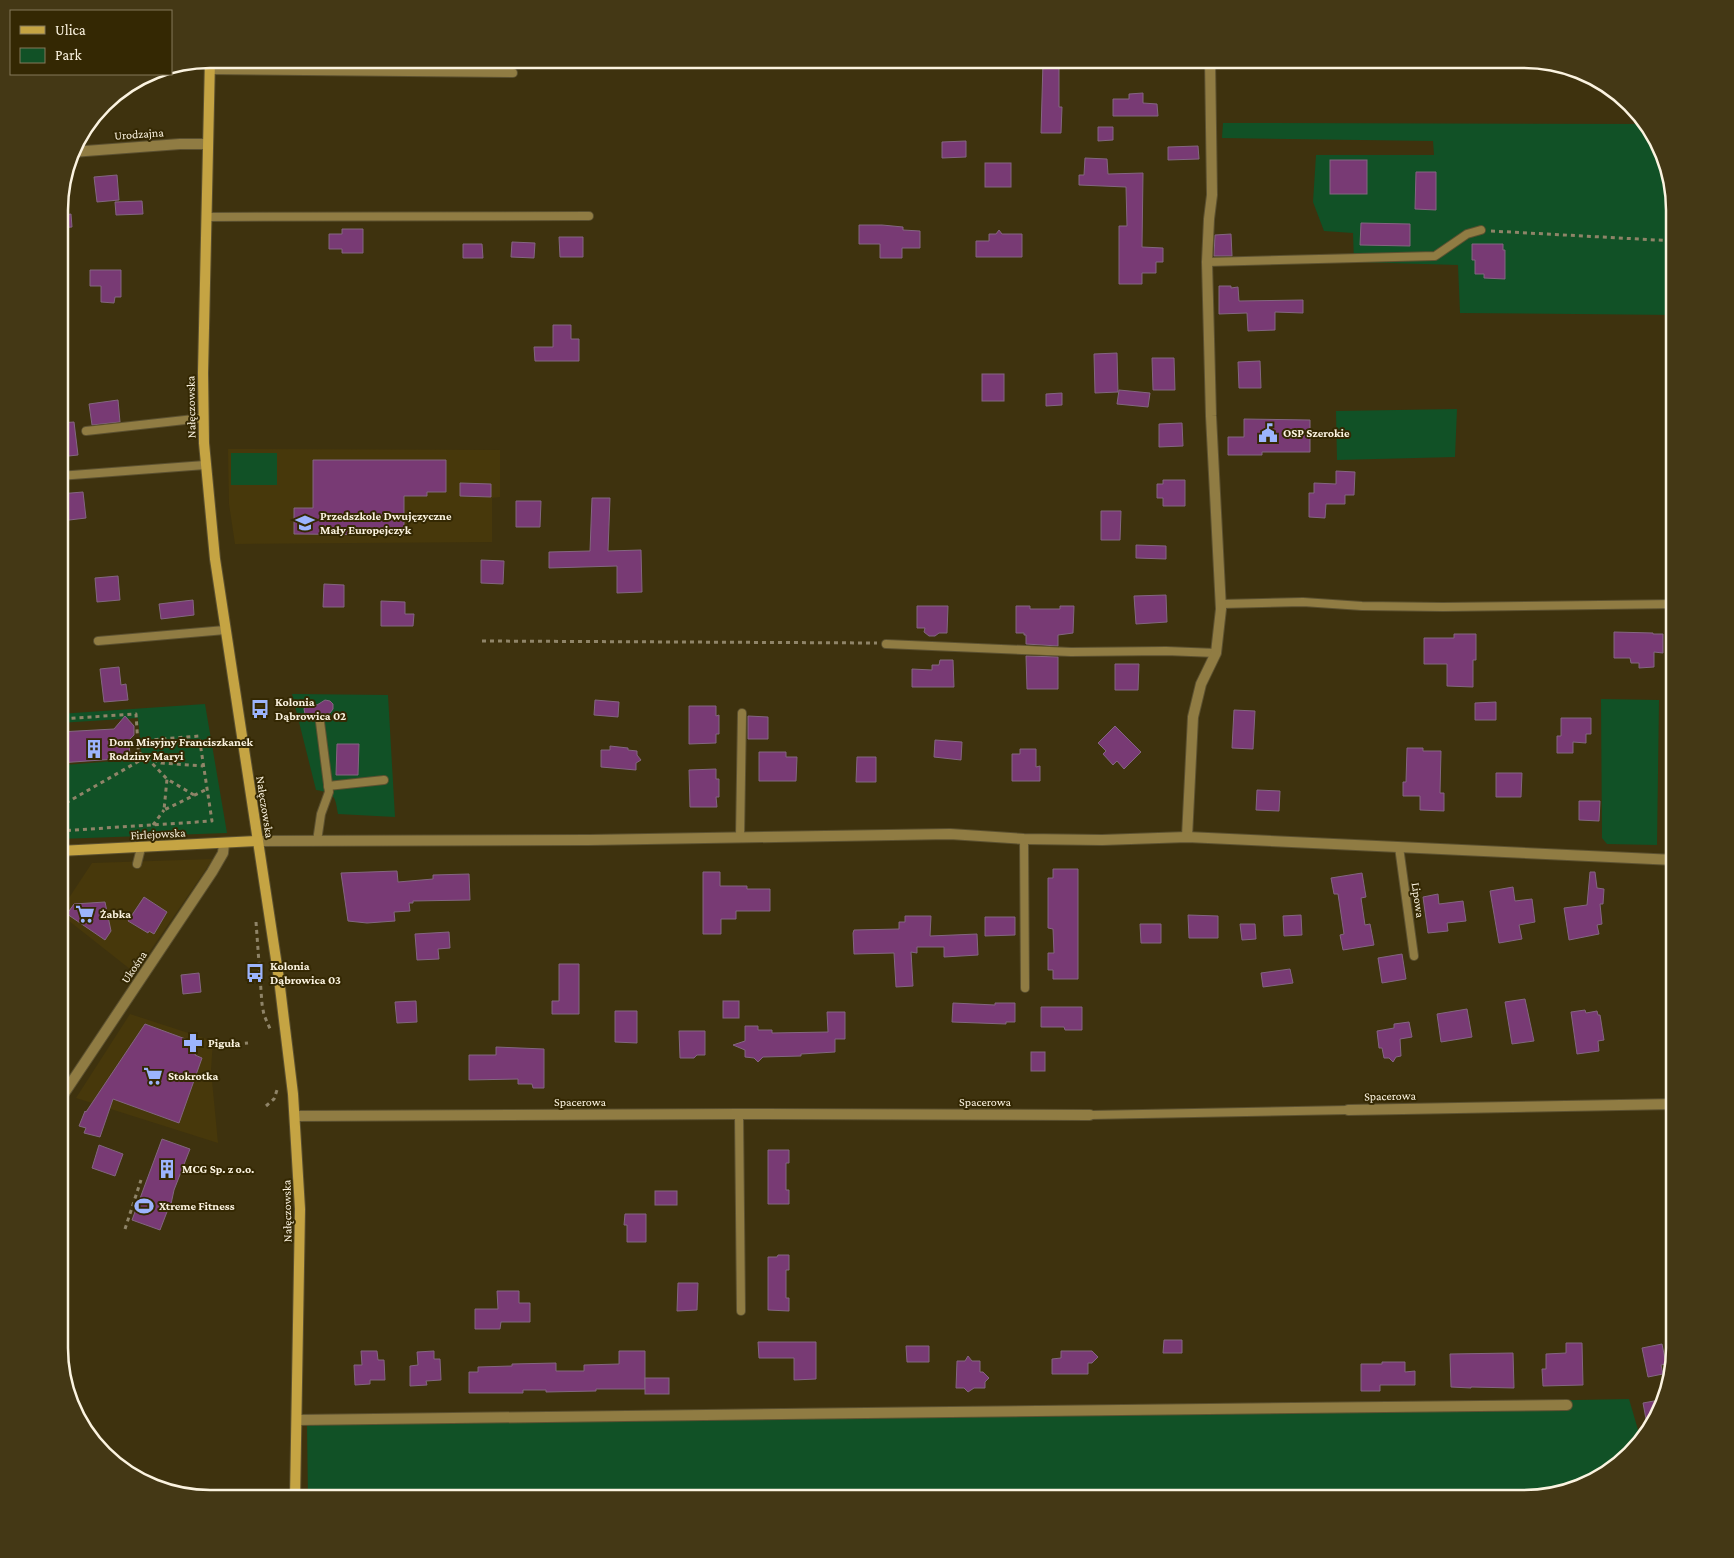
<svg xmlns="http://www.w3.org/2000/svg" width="1734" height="1558" viewBox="0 0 1734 1558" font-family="'Crimson Pro',serif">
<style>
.built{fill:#47380b}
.green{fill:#115126}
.building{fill:#783a74;stroke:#836680}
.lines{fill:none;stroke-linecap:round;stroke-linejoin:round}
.lane-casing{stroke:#5c5130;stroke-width:10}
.street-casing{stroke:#5c5130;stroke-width:12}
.secondary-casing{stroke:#5c5130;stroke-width:12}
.path{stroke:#8f8468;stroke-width:3;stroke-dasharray:4 4;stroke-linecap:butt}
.lane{stroke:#907c43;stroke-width:8}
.street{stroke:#907c43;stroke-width:10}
.secondary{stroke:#c5a443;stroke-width:10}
.labels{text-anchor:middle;stroke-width:4;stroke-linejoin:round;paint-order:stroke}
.street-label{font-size:12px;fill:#fbf3e0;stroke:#342803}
.poi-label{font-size:12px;font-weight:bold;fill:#fbf3e0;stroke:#342803;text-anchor:start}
.rim{fill:none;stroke:#fbf3e0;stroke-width:2.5}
</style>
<rect width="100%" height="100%" fill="#3e320e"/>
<g class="built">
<path d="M228,449L500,450V497L492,498V542L235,544L229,504Z"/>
<path d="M213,859L135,973L59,913L92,863Z"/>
<path d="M130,1014L213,1041L211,1070L218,1143L76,1098Z"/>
</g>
<g class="green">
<path d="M1223,123L1645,124L1664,152L1675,210V315L1460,313L1458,265L1354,262L1353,233L1324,231L1313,202L1316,155H1434L1433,141L1222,138Z"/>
<path d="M1457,409L1455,457L1337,460L1336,411Z"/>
<rect x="231" y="453" width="46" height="32"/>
<path d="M292,694L388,695L395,817L338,814C335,796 335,793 316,790Z"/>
<path d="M1601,699L1659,700L1657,845L1607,844L1602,838Z"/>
<path d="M205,704L227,833L59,839V809L66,805L64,765L142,759L138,718L59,723V714Z"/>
<path d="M1629,1399L1641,1440L1631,1455L1582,1488L1524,1499H308L307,1423Z"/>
</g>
<g class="building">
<path d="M1043,62H1059V107H1062L1061,133H1041Z"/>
<path d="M1143,93V103L1157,104L1158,116H1113V99H1129V94Z"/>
<path d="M1098,127H1113V140L1098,141Z"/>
<path d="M966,141V157L942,158V142Z"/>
<path d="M1198,146L1199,159L1168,160V147Z"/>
<path d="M1085,158L1107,159L1108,174L1143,173L1142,247L1163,248V262H1156V273H1142V284H1119V226H1127L1126,187L1079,185V175H1084Z"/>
<rect x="1330" y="160" width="37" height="34"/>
<rect x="985" y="163" width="26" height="24"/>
<path d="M1416,172H1436V210L1415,209Z"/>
<path d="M117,175L119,200L97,202L94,177Z"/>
<path d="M142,201L143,214L116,215L115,202Z"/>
<path d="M71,214L72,227L59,228V216Z"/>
<path d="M1361,223L1410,224V246L1360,245Z"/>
<path d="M859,225H882L903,227V230L920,231V248H902V258H880V244H859Z"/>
<path d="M342,229H363V253H342V249H329V234H342Z"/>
<path d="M999,230L1002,234H1022V257H976V241H989V234H996Z"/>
<path d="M1231,234L1232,256H1214L1215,235Z"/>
<path d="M559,237H583V257H560Z"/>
<path d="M512,242L535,243L534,258L511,257Z"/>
<path d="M463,244H482L483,258H463Z"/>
<path d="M1472,244H1503V250H1505V279L1484,278V274H1475V260H1472Z"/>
<path d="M90,270H121V297H115L114,303L101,302V286H90Z"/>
<path d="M1219,286H1231V288L1238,287L1239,301L1303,300V313L1275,312V330L1248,331L1247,313L1219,314Z"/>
<path d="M553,325H571V339H579V361H535L534,347H553Z"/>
<path d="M1117,353L1118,392L1095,393L1094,354Z"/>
<path d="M1152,358H1174L1175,390H1153Z"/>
<path d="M1260,361L1261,388H1239L1238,362Z"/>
<rect x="982" y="374" width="22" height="27"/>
<path d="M1119,390L1150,393L1148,407L1117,404Z"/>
<path d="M1062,393V405L1046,406V394Z"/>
<path d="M118,400L120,422L92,425L89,404Z"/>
<path d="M1244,419L1310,420V452H1262V455H1228V437H1244Z"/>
<path d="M74,422L78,455L59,457V423Z"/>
<path d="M1182,423L1183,446L1159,447V424Z"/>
<path d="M313,460H446V492H427V496H404V535L294,534V508H313Z"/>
<path d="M1336,471L1355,472L1354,495H1345V504H1326L1325,518L1309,517V493H1314V483L1336,484Z"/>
<path d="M1163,480H1185V506H1163V498H1157V484H1163Z"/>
<path d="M460,483L491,484V497L460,496Z"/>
<path d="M83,492L86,518L61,521L59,494Z"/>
<path d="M592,498H610L608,551L641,550L642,592L617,593V566L549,568V552L590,551Z"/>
<path d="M516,501H541L540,527H516Z"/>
<path d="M1101,511H1121L1120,540H1101Z"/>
<path d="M1136,545L1166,546V559L1136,558Z"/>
<path d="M481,560L504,561L503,584L481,583Z"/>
<path d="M118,576L120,600L97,602L95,578Z"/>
<path d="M324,584L344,585V607H323Z"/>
<path d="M1166,595L1167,622L1136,624L1134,596Z"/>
<path d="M193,600L194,615L161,619L159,604Z"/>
<path d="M381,601L405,602V614H414L413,626H381Z"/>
<path d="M917,606H948L947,633H939L935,636H929L924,632L925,628H917Z"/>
<path d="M1016,606H1030V609H1060V606H1074L1073,633L1058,635V646L1026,644V635H1024V633H1016Z"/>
<path d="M1614,632L1653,633V634H1663V653L1654,652V667L1639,668V663H1631L1630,658H1614Z"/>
<path d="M1454,634H1476V660H1473V687L1447,686V664H1424V638H1454Z"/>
<path d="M1026,656L1058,657V689H1027Z"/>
<path d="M940,660H953L954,687H912V669L932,670V665H939Z"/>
<path d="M1115,664H1139L1138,690H1115Z"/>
<path d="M119,667L121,685L126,684L128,700L104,702L100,669Z"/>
<path d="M325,700L330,701L333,704V709L330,713L326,714L318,713L311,717L305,714L304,709L306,705L310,703L317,705Z"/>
<path d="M595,700L619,702L618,717L594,715Z"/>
<path d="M1496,702V720H1475V703Z"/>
<path d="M689,706H716V716L719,715V734H716V743L689,744Z"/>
<path d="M1234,710L1255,711L1253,749L1232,748Z"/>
<path d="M125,716L134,726V735L129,740L130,758L59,763V732L114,729Z"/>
<path d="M748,716L768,717V739H748Z"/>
<path d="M1561,718H1591V734H1586V743L1573,742V753H1557V736H1561Z"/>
<path d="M1115,726L1141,752L1124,769L1117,761L1113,765L1103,754L1106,751L1098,743Z"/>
<path d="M935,740L962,742L961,760L934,757Z"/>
<path d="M337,744H359L358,775H336Z"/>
<path d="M610,746L628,748V750L637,751V755L641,760L636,763V770L601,767V750H610Z"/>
<path d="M1407,748H1423V751H1441L1440,793H1444V811L1420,810V796H1403V782H1406Z"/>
<path d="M1020,749H1036V767L1040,766V781H1012V754H1020Z"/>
<path d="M759,752H786V757H797L796,781H759Z"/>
<path d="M857,757H876V782H856Z"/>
<path d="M716,769V779H719V797H716L717,807H690L689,770Z"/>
<path d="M1496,773H1522L1521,797H1496Z"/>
<path d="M1257,790L1280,791L1279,811L1256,810Z"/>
<path d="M1579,801H1600L1599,821L1579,820Z"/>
<path d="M1053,869H1078V979H1053V970H1048V953H1054L1053,929L1048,928V878H1053Z"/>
<path d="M397,871L398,882L433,879V875L469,874L470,900L413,901V903H409L410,911L394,912L395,921L367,923L348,921L341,873Z"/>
<path d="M703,872H720V886H747V889H770V911H736V919H721V934H703Z"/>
<path d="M1590,872H1595L1597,888L1604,889L1603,904H1600L1602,924L1597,925L1599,934L1569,940L1564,908L1587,905Z"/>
<path d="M1362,873L1366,897L1361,898L1365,925L1370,924L1374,945L1343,950L1340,935L1344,934L1338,894H1334L1331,878Z"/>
<path d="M1513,887L1515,901L1532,899L1535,922L1519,925L1522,939L1499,943L1490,891Z"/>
<path d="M1438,894L1439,904L1463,901L1466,921L1447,923L1448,931L1428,933L1423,897Z"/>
<path d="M144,897L167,912L154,934L149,931L148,933L128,921Z"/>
<path d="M105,902L111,931L105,940L67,914L74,904Z"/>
<path d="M1188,915L1218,916V938H1189Z"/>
<path d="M1301,915L1302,935L1284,936L1283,916Z"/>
<path d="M905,916H931L930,936L977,934L978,955L944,957V947H917V953L911,952L913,986L896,987L894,953L854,954L853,933L854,930L899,929V922H905Z"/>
<path d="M985,917H1015V935L985,936Z"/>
<path d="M1140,924H1161V943H1141Z"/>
<path d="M1240,924H1255L1256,939L1242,940Z"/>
<path d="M449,932L450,948L438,949L439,959L417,960L415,934Z"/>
<path d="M1402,954L1406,979L1382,983L1378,958Z"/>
<path d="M559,964H579V1014H552V1001H559Z"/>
<path d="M1290,969L1293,983L1263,987L1261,973Z"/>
<path d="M199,973L201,992L183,994L181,975Z"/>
<path d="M1525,999L1534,1041L1512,1044L1505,1002Z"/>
<path d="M416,1001L417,1022L397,1023L395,1002Z"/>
<rect x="723" y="1001" width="16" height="17"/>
<path d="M953,1003L995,1005V1003H1015V1022H1006V1024L952,1022Z"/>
<path d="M1041,1007H1082V1030H1065L1064,1027H1041Z"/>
<path d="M1467,1009L1472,1037L1441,1042L1437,1014Z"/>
<path d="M1585,1010L1586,1013L1597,1011L1598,1015H1600L1604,1040L1598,1041L1599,1051L1577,1054L1571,1012Z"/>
<path d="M615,1011H637V1043L615,1042Z"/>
<path d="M827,1012H845V1039H835V1052L801,1054V1056L763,1057L758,1062L754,1058L745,1057V1050L733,1045L745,1041V1026H758V1030H772V1033L828,1032Z"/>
<path d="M1409,1022L1412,1037L1400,1039L1401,1056L1396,1057L1393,1062L1389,1058H1384L1382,1048H1379L1377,1031L1394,1028V1024Z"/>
<path d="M145,1024L199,1044L195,1055L202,1058L179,1123L113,1099L100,1137L84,1133L86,1128L79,1126L85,1111L86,1112Z"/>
<path d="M679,1031H705V1055H697L694,1058H680Z"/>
<path d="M496,1047L544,1049V1088H533L532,1084H518V1079L469,1080V1055H496Z"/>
<rect x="1031" y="1052" width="14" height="19"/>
<path d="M162,1139L190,1149L174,1190L171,1204H170L160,1230L132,1220Z"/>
<path d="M99,1145L123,1154L115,1176L92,1168Z"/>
<path d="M768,1150H789V1163H786V1190H789V1204H768Z"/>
<rect x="655" y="1191" width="22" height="14"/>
<path d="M625,1214H646V1242H627V1225H624Z"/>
<path d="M778,1255H789V1270H786V1298H789V1311L768,1310V1257H777Z"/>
<path d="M678,1283H698L697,1310L677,1311Z"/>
<path d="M497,1291H519V1303H530V1322H501L500,1329H475V1309H498Z"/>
<path d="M1164,1340H1182V1353H1163Z"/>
<path d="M758,1342H816V1379L794,1380V1358H759Z"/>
<path d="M1566,1343H1582L1583,1385L1543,1386L1542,1369H1546V1354L1566,1353Z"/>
<path d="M1662,1344L1666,1364L1661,1365L1663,1374L1648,1377L1642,1348Z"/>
<path d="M906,1346H929V1362H907Z"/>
<path d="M361,1351H377L378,1360H384L385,1380H370V1384L355,1385L354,1365H362Z"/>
<path d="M434,1351V1359H440L441,1380L426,1381L427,1385L410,1386V1366L418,1365L417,1352Z"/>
<path d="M619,1351H645V1389H596V1391L546,1392V1390H523V1393H469V1372H478V1367L512,1366V1364L556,1363V1371H584V1365L619,1364Z"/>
<path d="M1061,1351H1092L1098,1357L1092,1363H1088V1374H1052V1359L1061,1358Z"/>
<path d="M1513,1353L1514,1388L1471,1387V1388L1451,1387L1450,1354Z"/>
<path d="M968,1356L972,1361H980V1372H983L989,1378L985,1382V1388H974L968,1392L964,1388H956L957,1361H965Z"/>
<path d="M1382,1362H1405V1372L1415,1371V1385H1380V1391H1361V1364H1382Z"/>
<rect x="645" y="1378" width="24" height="16"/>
<path d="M1665,1399L1664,1406L1656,1417L1646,1419L1643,1403Z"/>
</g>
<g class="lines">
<g class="lane-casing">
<g id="lane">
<path d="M210,70L513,73"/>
<path d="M206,217L589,216"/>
<path d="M1207,262L1435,256L1467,234L1481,230"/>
<path d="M86,431L203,418"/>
<path d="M59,476L205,465"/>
<path d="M1221,604L1303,602L1362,606L1443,607L1675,604"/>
<path d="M98,641L225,630"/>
<path d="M886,644L1071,652L1166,651L1216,653"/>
<path d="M328,786L384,780"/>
<path d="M740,838L742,713"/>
<path d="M1024,839L1025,988"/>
<path d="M317,841L321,814L329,792L320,722"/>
<path d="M1399,847L1414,956"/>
<path d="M137,864L141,848"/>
<path d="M739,1114L741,1311"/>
<path d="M1090,1115L1348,1110"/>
</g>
</g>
<g class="street-casing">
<g id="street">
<path d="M72,152L180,144H208"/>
<path d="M1187,837L1193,717L1201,684L1216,653L1221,609L1211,416L1207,262L1209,219L1212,195L1210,59"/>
<path d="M257,841L589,840L950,834L1024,839L1102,840L1187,837L1675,860"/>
<path d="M59,1101L212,872L223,853L224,843"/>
<path d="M1348,1110L1675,1104"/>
<path d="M295,1116L739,1114L1090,1115"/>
<path d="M297,1420C720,1414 1144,1410 1567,1405"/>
</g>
</g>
<g class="secondary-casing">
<g id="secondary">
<path d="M210,59L203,373L204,443L215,559L279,979L293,1094L300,1209L295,1499"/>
<path d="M59,851L257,841"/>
</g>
</g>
<g class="path">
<path d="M1491,231L1675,241"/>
<path d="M482,641L877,643"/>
<path d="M139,753L161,763L203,766"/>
<path d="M147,758L167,779"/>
<path d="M194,795L167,779L164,810L207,789"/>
<path d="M59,807L139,761L136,714L59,719"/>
<path d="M153,825L164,810"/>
<path d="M59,831L212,821L199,736L138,741"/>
<path d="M256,922L262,1004L264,1015L271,1031"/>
<path d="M229,1045L248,1043"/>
<path d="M266,1106L274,1099L278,1087"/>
<path d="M125,1229L141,1180"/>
</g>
<use href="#lane" class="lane"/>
<use href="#street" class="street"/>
<use href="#secondary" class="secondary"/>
</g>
<defs>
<g id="civic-bare" transform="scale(1.5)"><path d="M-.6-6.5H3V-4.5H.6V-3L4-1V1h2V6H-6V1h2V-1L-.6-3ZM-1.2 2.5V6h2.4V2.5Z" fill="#9cb4fd" stroke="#342803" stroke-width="2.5" paint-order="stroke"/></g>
<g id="school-bare" transform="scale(1.5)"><path d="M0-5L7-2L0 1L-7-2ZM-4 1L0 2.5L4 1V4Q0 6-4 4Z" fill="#9cb4fd" stroke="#342803" stroke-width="2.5" paint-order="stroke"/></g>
<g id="bus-bare" transform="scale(1.5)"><path d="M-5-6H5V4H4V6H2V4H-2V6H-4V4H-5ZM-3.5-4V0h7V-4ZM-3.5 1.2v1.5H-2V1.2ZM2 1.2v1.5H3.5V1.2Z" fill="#9cb4fd" stroke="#342803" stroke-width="2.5" paint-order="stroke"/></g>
<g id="building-bare" transform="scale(1.5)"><path d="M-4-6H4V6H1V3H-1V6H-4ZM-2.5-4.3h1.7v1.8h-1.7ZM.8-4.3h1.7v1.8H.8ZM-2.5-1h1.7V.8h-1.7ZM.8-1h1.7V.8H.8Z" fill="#9cb4fd" stroke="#342803" stroke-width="2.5" paint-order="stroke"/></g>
<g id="supermarket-bare" transform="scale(1.5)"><path d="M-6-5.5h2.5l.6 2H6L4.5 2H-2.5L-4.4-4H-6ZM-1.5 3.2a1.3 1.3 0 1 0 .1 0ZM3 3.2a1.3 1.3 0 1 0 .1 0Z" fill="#9cb4fd" stroke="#342803" stroke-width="2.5" paint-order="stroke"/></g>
<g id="pharmacy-bare" transform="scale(1.5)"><path d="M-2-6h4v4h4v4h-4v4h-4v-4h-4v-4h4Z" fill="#9cb4fd" stroke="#342803" stroke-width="2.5" paint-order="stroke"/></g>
<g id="stadium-bare" transform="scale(1.5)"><path d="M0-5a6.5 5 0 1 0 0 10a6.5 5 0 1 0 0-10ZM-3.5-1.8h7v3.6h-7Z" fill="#9cb4fd" stroke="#342803" stroke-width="2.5" paint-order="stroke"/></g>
</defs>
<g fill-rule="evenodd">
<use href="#civic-bare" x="1268" y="433"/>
<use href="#school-bare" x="305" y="523"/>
<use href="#bus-bare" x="260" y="709"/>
<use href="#building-bare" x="94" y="749"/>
<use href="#supermarket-bare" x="85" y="914"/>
<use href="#bus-bare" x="255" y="973"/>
<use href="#pharmacy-bare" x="193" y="1043"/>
<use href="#supermarket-bare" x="153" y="1076"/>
<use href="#building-bare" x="167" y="1169"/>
<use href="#stadium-bare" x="144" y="1206"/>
</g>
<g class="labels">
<g class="street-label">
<text transform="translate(139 134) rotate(-4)" y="4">Urodzajna</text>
<text transform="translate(191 407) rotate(-91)" y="4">Nałęczowska</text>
<text transform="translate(265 807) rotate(81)" y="4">Nałęczowska</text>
<text transform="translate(158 834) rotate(-3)" y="4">Firlejowska</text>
<text transform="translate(1418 900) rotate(82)" y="4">Lipowa</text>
<text transform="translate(134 967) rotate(-56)" y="4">Ukośna</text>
<text transform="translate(1390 1096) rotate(-1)" y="4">Spacerowa</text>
<text x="580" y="1106">Spacerowa</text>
<text x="985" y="1106">Spacerowa</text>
<text transform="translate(287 1211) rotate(-91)" y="4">Nałęczowska</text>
</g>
<g class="poi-label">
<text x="1283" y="437">OSP Szerokie</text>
<text x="320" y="520">Przedszkole Dwujęzyczne<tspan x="320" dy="14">Mały Europejczyk</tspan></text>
<text x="275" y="706">Kolonia<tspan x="275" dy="14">Dąbrowica 02</tspan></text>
<text x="109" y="746">Dom Misyjny Franciszkanek<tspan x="109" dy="14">Rodziny Maryi</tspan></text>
<text x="100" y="918">Żabka</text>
<text x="270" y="970">Kolonia<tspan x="270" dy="14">Dąbrowica 03</tspan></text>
<text x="208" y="1047">Piguła</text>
<text x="168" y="1080">Stokrotka</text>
<text x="182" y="1173">MCG Sp. z o.o.</text>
<text x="159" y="1210">Xtreme Fitness</text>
</g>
</g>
<path d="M0 0H1734V1558H0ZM210 68H1524A142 142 0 0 1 1666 210V1348A142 142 0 0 1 1524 1490H210A142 142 0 0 1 68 1348V210A142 142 0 0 1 210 68Z" fill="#443815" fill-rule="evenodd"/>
<path class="rim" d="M210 68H1524A142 142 0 0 1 1666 210V1348A142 142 0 0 1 1524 1490H210A142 142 0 0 1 68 1348V210A142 142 0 0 1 210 68Z"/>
<rect x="10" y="10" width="162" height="65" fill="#342803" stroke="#84795b"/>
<rect x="20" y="26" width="25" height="8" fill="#c5a443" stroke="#84795b"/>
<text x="55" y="35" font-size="15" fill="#fbf3e0">Ulica</text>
<rect x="20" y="48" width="25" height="15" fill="#115126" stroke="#84795b"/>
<text x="55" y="60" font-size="15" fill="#fbf3e0">Park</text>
</svg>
